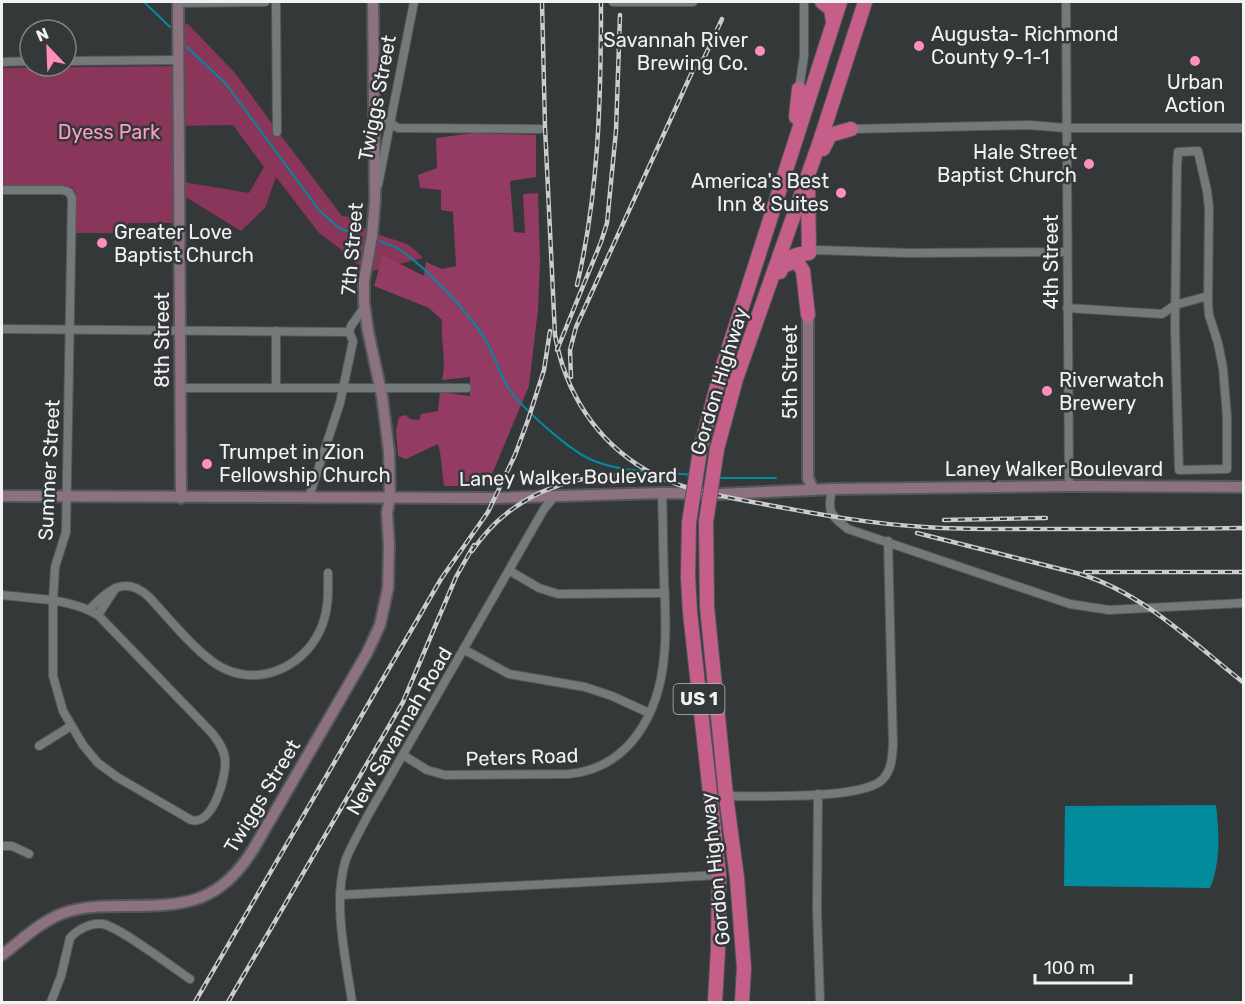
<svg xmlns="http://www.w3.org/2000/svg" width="1245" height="1004" viewBox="0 0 1245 1004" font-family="Rubik,sans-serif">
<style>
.green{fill:#8a355a}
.forest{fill:#933b62}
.water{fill:#018b9d}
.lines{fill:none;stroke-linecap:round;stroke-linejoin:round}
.stream{stroke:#018b9d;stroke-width:2}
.street-casing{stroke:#535757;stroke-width:10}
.secondary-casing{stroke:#535757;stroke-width:14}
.highway-casing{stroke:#535757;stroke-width:16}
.street{stroke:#74797a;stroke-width:8}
.secondary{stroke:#8c717f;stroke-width:10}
.highway{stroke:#c55f8a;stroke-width:14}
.rail-casing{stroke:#cacccd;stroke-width:4.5}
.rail{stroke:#353839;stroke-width:2;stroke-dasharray:7;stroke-linecap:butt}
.highway-bridge-casing{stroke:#535757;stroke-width:16;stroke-linecap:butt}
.highway-bridge{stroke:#c55f8a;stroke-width:14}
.poi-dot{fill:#fe8ebb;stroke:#353839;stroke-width:2}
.labels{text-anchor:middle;stroke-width:5;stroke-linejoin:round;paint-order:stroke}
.shield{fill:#353839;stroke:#b8babb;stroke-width:1.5}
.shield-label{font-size:18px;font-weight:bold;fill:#f0f2f3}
.poi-label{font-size:20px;fill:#f0f2f3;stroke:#353839;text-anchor:start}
.street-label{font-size:20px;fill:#f0f2f3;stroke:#353839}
.park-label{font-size:20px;fill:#fe9cc2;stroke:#353839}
</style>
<rect width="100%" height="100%" fill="#353839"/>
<path class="green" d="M187,23L235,73L273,125L274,131L282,137L342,216L350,217C358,230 390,238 404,243C411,245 418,253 423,258L372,271L352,261L338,247L319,233L276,177L265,208L241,231L184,196L183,182L249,193L264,167L233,125L175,126L176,223H128L127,233H76V194L72,187L2,185V68L183,66L184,27Z"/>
<path class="forest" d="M474,133L536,135V177L510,181L514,232L525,233L523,194L538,193L540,261L538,310L529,386L487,486H444C442,472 442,458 438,444L406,459L398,456L396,430L399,417L406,415L410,419L419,420L421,414L438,411L440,392L470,396V377L442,380C447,360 440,340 442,320L429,308L374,286L383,255L424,276L426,262L442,269L456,266L453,212L441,210V190L420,188L418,175L437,168L436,138Z"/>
<path class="water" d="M1216,805C1219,832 1221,862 1210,888L1064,886L1065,806Z"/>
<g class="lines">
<g class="stream">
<path d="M144,2L170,27"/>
<path d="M187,47L226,84L319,210L339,228L360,237"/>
<path d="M380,241C385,244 392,245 397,248C423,264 466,310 483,336C494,352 499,373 509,389C523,409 570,451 592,460C623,473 657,471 691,475"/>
<path d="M717,478H776"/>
</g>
<g class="street-casing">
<g id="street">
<path d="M276,2L277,132"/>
<path d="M613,2H693"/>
<path d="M1066,2L1069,486"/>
<path d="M178,3L265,2"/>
<path d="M66,61L179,60"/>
<path d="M2,62L30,61"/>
<path d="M799,89L804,56V2"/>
<path d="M374,120L387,121L398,128L540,129"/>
<path d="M851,129L1029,125L1066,128H1244"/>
<path d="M1198,151L1207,191L1209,208L1208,302L1209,315L1218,343L1223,368L1227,417V469L1179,470L1175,328L1177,167L1178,152Z"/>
<path d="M378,185L414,2"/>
<path d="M2,190H62L69,192L72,198L66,532L55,567L53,601V676L63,711L83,745L98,763L117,777L191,820C213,826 227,776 225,759C224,749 218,741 212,733L98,615C69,598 34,599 2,595"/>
<path d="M809,253L816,250L909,253L1067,252"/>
<path d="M1067,308L1162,314L1175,305L1208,296"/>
<path d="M2,329L349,332"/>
<path d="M276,331V388"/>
<path d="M180,388H467"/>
<path d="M832,489C827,512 830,515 848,529L1070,604L1109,610L1244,603"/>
<path d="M309,497L340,403L353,341L349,332L351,326L365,306"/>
<path d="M510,571L539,588L558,594L665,593"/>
<path d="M89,610C107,591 125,574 149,597C167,616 198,655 221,667C261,689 309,664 323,623C329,606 328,590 328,573"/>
<path d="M98,615L115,589"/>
<path d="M465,650L509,674L585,687L612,696L649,713"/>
<path d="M39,746L71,726"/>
<path d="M403,755L427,770L445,775L569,774C630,768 659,713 664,657C667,631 665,605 664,579C663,550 663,522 662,493"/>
<path d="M818,794L817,910L820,1002"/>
<path d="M726,796C758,796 860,800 882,780C892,770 892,758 893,745L888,541"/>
<path d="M2,846H12L29,854"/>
<path d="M340,895L719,875"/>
<path d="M51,1002L61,976L70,938C77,930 91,922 103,924C121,928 172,967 190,979"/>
<path d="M352,1002C346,959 332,902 346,859C352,844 360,831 367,817L544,509L555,496"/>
</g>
</g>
<g class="secondary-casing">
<g id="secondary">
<path d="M178,2L181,498"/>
<path d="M808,308V478L813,490"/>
<path d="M2,496L494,498L662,493L720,494L832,489L1069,486L1244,487"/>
<path d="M2,955C23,939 44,918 70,911C88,906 106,906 125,906C185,906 220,904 254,848L367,653L380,625L388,588L389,545L387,513L390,497L389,452L382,396L368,331L364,302V280L372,236L375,200L373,2"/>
</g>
</g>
<g class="highway-casing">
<g id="highway">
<path d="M822,2L831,9L833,22"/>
<path d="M796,117L799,89"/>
<path d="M823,149L830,135L851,129"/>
<path d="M783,266L793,262L798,263L803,271L808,315"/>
<path d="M780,272C785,258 794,254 809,253L808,187"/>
<path d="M717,449L736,379L820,141L865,2"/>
<path d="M700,450L720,375L840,2"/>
<path d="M706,522L707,607L726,796L737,878L744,968L742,1002"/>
<path d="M689,523L688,577L690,612L719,875L718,949L715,1002"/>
</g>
</g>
<use href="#street" class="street"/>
<use href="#secondary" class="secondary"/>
<use href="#highway" class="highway"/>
<g class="rail-casing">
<g id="rail">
<path d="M542,2L545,127L555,335C565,392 596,441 646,470C679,490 726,497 763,504C816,514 871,524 925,527C966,530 1007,529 1048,529C1113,529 1178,529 1244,528"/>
<path d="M699,69L722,19"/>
<path d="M577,285C599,192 601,96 601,2"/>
<path d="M557,350L601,242L607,223L616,131L620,15"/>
<path d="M571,377L570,350L576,327L698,59"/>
<path d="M944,520L1046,518"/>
<path d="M917,533L1080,574C1143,593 1193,643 1244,683"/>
<path d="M472,551C482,537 493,524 506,514C545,482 605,468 654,479"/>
<path d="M1085,572H1244"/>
<path d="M195,1002L441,579L488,512L515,455L528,420L544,370L550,331"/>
<path d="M228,1002L403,702L456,577L474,545"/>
</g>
</g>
<use href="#rail" class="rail"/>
<g class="highway-bridge-casing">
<g id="highway-bridge">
<path d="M706,522L717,449"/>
<path d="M689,523L700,450"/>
</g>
</g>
<use href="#highway-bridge" class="highway-bridge"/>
</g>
<g class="poi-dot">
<circle cx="919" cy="46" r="6"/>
<circle cx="760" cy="51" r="6"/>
<circle cx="1195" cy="61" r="6"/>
<circle cx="1089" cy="164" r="6"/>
<circle cx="841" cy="193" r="6"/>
<circle cx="102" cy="243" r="6"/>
<circle cx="1047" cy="391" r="6"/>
<circle cx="207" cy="464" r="6"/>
</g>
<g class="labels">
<rect class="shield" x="673.5" y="684" width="51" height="30" rx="4.5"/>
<g class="shield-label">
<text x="699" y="705">US 1</text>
</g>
<g class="poi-label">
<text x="931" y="41">Augusta- Richmond<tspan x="931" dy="23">County 9-1-1</tspan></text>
<text x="748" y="47" text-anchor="end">Savannah River<tspan x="748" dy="23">Brewing Co.</tspan></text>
<text x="1195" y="89" text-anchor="middle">Urban<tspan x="1195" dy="23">Action</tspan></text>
<text x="1077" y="159" text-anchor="end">Hale Street<tspan x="1077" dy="23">Baptist Church</tspan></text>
<text x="829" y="188" text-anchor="end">America's Best<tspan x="829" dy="23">Inn &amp; Suites</tspan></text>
<text x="114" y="239">Greater Love<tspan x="114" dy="23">Baptist Church</tspan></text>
<text x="1059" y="387">Riverwatch<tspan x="1059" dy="23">Brewery</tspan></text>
<text x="219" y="459">Trumpet in Zion<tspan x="219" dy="23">Fellowship Church</tspan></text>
</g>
<g class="street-label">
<text transform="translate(377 98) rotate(-79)" y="7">Twiggs Street</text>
<text transform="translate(352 249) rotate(-85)" y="7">7th Street</text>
<text transform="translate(1051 262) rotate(-90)" y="7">4th Street</text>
<text transform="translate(162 340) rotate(-90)" y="7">8th Street</text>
<text transform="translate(790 372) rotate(-90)" y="7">5th Street</text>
<text transform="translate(719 381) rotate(-73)" y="7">Gordon Highway</text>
<text x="1054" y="476">Laney Walker Boulevard</text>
<text transform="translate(49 470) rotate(-87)" y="7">Summer Street</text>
<text transform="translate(568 477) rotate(-1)" y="7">Laney Walker Boulevard</text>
<text transform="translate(399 731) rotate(-60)" y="7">New Savannah Road</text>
<text transform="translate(522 757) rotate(-2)" y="7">Peters Road</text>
<text transform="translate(262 796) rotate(-59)" y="7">Twiggs Street</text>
<text transform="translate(715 869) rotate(-96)" y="7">Gordon Highway</text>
</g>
<g class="park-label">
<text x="109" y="139">Dyess Park</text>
</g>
</g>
<rect width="1245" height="1004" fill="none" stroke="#f0f2f3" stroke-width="6"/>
<g transform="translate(48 48) rotate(337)"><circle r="28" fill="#353839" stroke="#808283" stroke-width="1.5"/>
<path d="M0-4.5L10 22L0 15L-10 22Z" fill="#fe8ebb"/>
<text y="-9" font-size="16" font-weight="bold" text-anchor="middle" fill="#f0f2f3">N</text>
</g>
<path d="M1035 974v9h96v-9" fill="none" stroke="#f0f2f3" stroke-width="3"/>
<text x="1044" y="974" font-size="18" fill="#f0f2f3" stroke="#353839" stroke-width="4.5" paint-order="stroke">100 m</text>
</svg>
